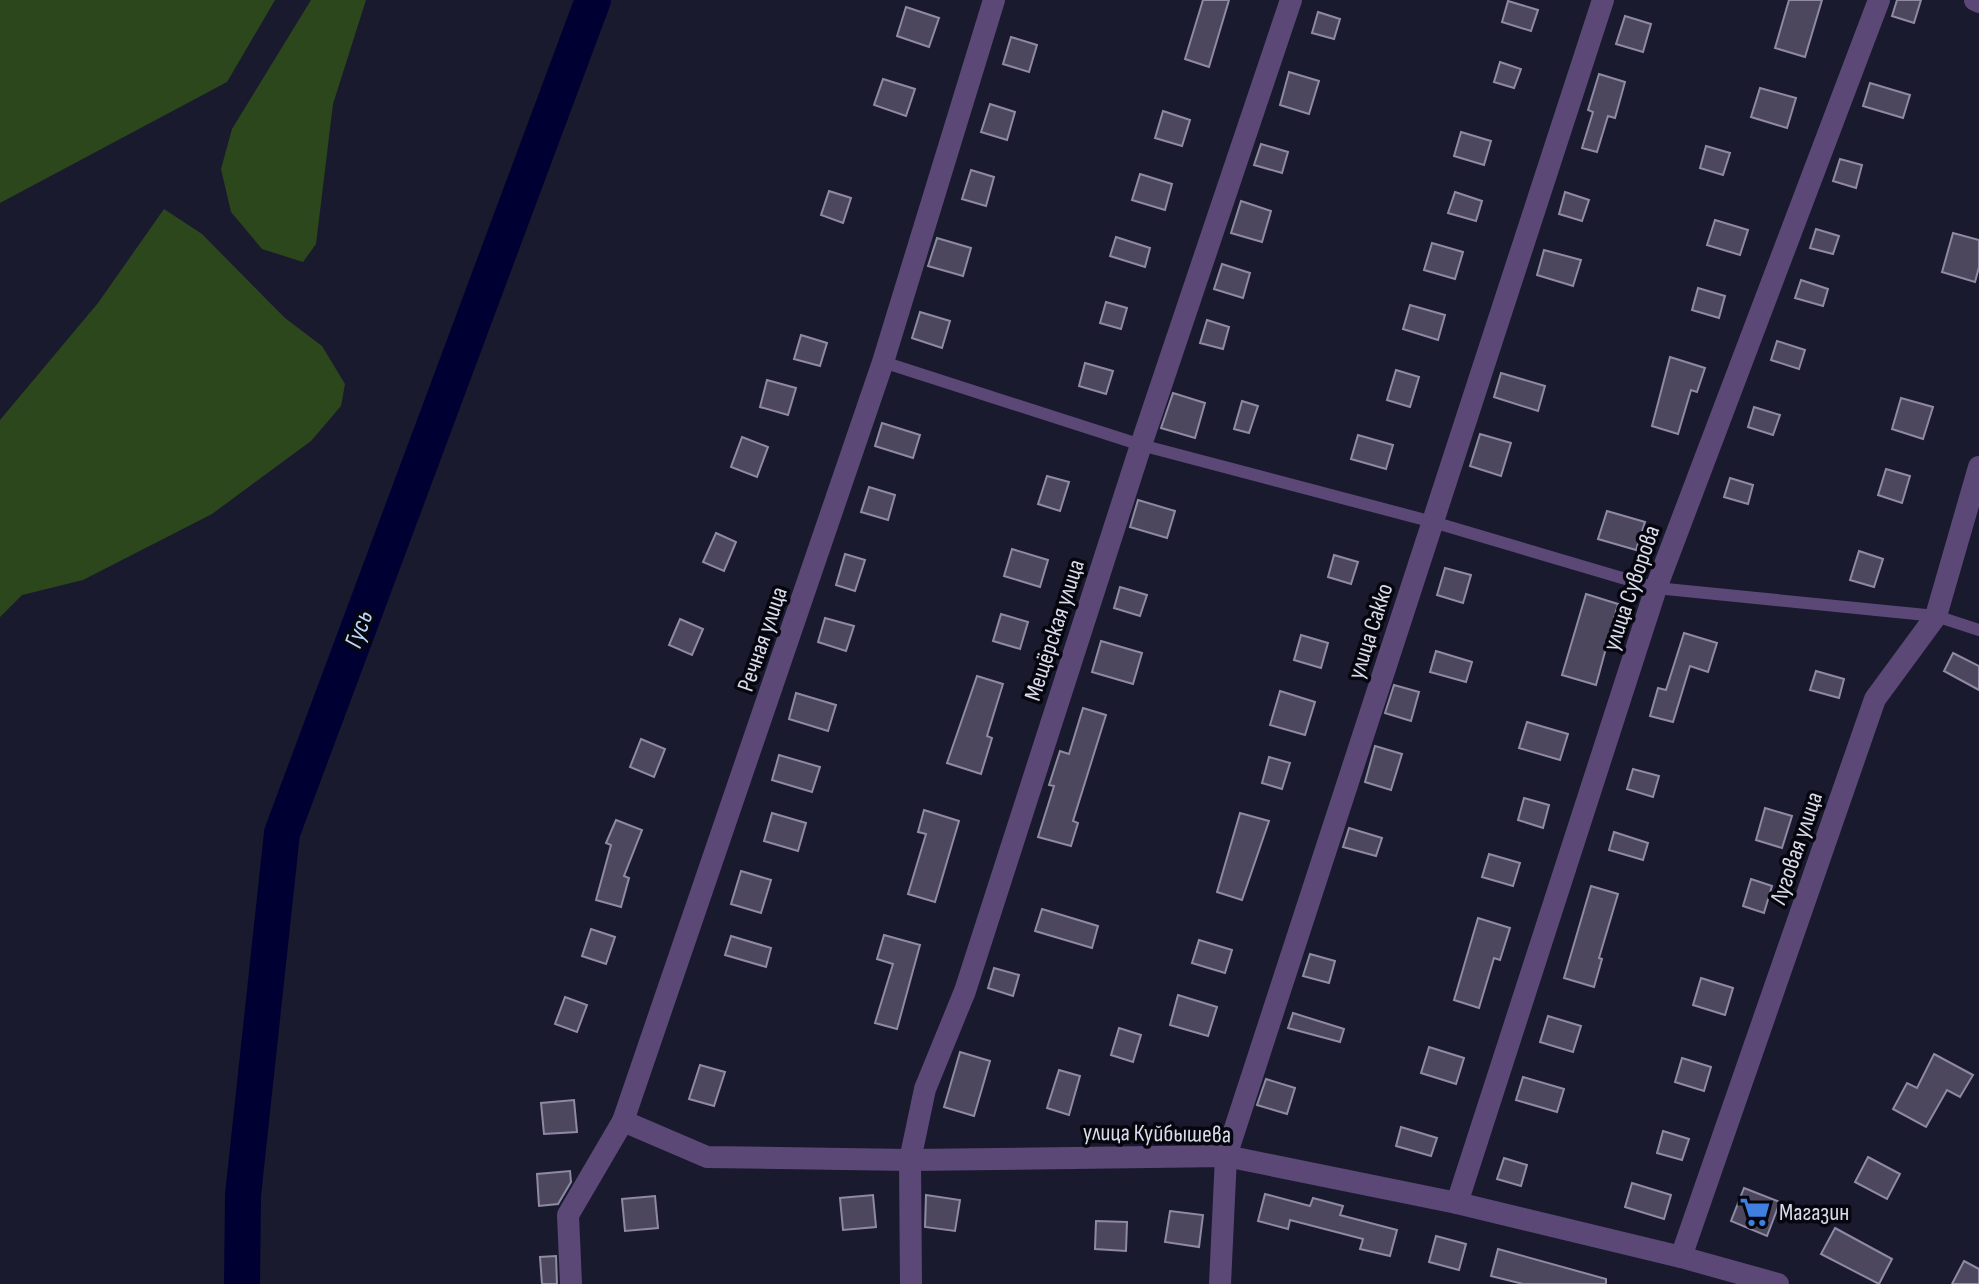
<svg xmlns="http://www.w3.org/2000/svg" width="1979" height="1284" viewBox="0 0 1979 1284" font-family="'Sofia Sans Condensed',sans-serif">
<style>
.green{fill:#2c471c}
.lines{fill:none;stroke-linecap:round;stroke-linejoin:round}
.river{stroke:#003;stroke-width:36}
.building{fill:#4d475e;stroke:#9089a4;stroke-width:2}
.service{stroke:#5b4876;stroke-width:12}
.minor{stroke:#5b4876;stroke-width:22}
.labels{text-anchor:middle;stroke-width:7;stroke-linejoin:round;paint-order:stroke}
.street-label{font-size:24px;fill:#dadbea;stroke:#06060e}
.poi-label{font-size:24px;fill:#dadbea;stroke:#06060e;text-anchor:start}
.water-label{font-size:26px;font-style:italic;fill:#bcd5f9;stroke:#06060e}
</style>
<rect width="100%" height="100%" fill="#191a2e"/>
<g class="green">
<path d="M0,0H275L227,82L0,203Z"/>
<path d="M311,0H366L333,104L316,244L303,262L262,249L231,212L221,169L232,129Z"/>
<path d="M164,209L202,234L285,318L322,346L345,384L341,406L311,441L212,514L83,580L22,595L0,617V420L98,303Z"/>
</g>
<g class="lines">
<path class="river" d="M242,1284L243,1195L282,833L593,0"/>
</g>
<g class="building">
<path d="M1203,0H1229L1209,67L1185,59Z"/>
<path d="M1789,0H1822L1805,57L1775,48Z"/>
<path d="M1897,0H1921L1914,23L1892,16Z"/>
<path d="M1508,1L1538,10L1531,31L1502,22Z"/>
<path d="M906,7L939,18L929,47L897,36Z"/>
<path d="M1318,12L1340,19L1334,39L1312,33Z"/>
<path d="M1625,16L1651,24L1643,52L1616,44Z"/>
<path d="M1011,37L1037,45L1029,72L1003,64Z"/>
<path d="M1500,62L1521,69L1514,88L1494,82Z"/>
<path d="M1289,72L1319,81L1309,114L1280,105Z"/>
<path d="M1599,74L1625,82L1615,118L1608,116L1597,152L1582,148L1593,112L1588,110Z"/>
<path d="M883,79L915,89L906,116L874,105Z"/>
<path d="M1870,83L1910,95L1903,118L1863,106Z"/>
<path d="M1760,88L1796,98L1787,128L1751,117Z"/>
<path d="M990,104L1015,112L1007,140L981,132Z"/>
<path d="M1163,111L1190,120L1182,146L1155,138Z"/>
<path d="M1461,132L1491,141L1484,165L1454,156Z"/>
<path d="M1261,144L1288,152L1282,173L1254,165Z"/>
<path d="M1706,146L1730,153L1723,175L1700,168Z"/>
<path d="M1840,159L1862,165L1856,188L1833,181Z"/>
<path d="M971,170L994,177L986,206L962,199Z"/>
<path d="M1140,174L1172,184L1165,210L1132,200Z"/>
<path d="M829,191L851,198L843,223L821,215Z"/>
<path d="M1455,192L1482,201L1476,221L1448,213Z"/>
<path d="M1565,192L1589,200L1582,221L1559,214Z"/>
<path d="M1241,201L1271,211L1262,242L1231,233Z"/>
<path d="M1715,220L1748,230L1740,255L1707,245Z"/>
<path d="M1816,229L1839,236L1833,254L1810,248Z"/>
<path d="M1953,233L1979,240V267L1975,282L1942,272Z"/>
<path d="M1116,237L1150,248L1145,267L1110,256Z"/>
<path d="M937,238L971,248L963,276L928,266Z"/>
<path d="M1432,243L1463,252L1455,279L1424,270Z"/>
<path d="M1544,250L1581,260L1573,286L1537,275Z"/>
<path d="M1222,264L1250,273L1243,298L1214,289Z"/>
<path d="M1801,280L1828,289L1823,306L1795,298Z"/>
<path d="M1698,288L1725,296L1719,318L1692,310Z"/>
<path d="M1106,302L1127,308L1121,329L1100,323Z"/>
<path d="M1410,305L1445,315L1438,340L1403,329Z"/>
<path d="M920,312L950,321L942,348L912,338Z"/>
<path d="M1207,320L1229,327L1223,349L1200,343Z"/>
<path d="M801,335L827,343L820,366L794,359Z"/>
<path d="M1777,341L1805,350L1799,369L1771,360Z"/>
<path d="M1670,357L1705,368L1697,392L1691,390L1678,434L1652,426Z"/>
<path d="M1085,363L1113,371L1106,394L1079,386Z"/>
<path d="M1396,370L1419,377L1410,407L1387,400Z"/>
<path d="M1501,373L1545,386L1538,411L1494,397Z"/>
<path d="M767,380L796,388L788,415L760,407Z"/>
<path d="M1173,393L1205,403L1195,438L1161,428Z"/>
<path d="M1901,398L1933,407L1923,439L1892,429Z"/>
<path d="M1242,401L1258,406L1249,433L1234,429Z"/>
<path d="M1754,407L1780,415L1773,435L1748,427Z"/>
<path d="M882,423L920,435L913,458L875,446Z"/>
<path d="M1480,434L1511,443L1501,476L1470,466Z"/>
<path d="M1358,435L1393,445L1386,469L1351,459Z"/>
<path d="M742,437L768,447L757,477L731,467Z"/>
<path d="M1886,469L1910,476L1902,503L1878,495Z"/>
<path d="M1047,476L1069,482L1060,511L1038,504Z"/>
<path d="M1730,478L1753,485L1748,504L1724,497Z"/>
<path d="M869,487L895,495L888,520L861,512Z"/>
<path d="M1138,500L1175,511L1167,538L1130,527Z"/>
<path d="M1607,511L1645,522L1636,550L1598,539Z"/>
<path d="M716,533L736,542L724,571L703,562Z"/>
<path d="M1012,549L1048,560L1040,587L1004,576Z"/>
<path d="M1859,551L1883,559L1874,587L1850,580Z"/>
<path d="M845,554L865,560L855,591L836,585Z"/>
<path d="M1334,555L1358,562L1351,584L1328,577Z"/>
<path d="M1445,568L1471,575L1463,603L1437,595Z"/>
<path d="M1120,587L1147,595L1140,616L1114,608Z"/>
<path d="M1586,594L1618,604L1596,685L1562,675Z"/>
<path d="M1001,614L1028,622L1020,649L993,641Z"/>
<path d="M825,618L854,626L846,651L818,642Z"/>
<path d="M680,619L703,629L692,655L669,645Z"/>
<path d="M1684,633L1717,643L1708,672L1690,666L1673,722L1650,716L1658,688L1666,690Z"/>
<path d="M1301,635L1328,643L1321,668L1294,660Z"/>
<path d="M1101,641L1142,653L1133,684L1092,672Z"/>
<path d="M1436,651L1472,662L1466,682L1430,672Z"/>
<path d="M1953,653L1979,666V690L1944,671Z"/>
<path d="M1816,671L1844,679L1839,698L1810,690Z"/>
<path d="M977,676L1003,684L987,736L992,738L981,774L947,763Z"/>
<path d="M1394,685L1419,692L1411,721L1385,713Z"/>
<path d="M1280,691L1315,702L1305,735L1270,725Z"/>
<path d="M796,693L836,705L828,731L789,719Z"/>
<path d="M1083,708L1106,715L1073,821L1078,823L1071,846L1038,837L1054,786L1049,785L1060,751L1069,754Z"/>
<path d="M1527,722L1568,734L1560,760L1519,748Z"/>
<path d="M641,739L665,749L654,777L630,767Z"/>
<path d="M1375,746L1402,754L1391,790L1365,782Z"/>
<path d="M779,755L820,767L812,792L772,780Z"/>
<path d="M1269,757L1290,763L1282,789L1262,783Z"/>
<path d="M1633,769L1659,776L1653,797L1627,789Z"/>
<path d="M1524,798L1549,805L1543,828L1518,820Z"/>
<path d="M1765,808L1792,816L1782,848L1756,840Z"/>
<path d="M924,810L959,821L935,902L908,894L926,834L918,832Z"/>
<path d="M772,813L806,823L798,851L764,841Z"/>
<path d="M1240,813L1269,821L1242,900L1217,892Z"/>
<path d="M616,820L642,830L624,876L629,878L621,907L596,900L611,845L606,843Z"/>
<path d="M1349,828L1382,838L1376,856L1343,847Z"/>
<path d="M1614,832L1648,843L1643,860L1609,850Z"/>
<path d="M1489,854L1520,863L1513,886L1482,877Z"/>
<path d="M741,871L771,880L761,913L731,904Z"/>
<path d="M1751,879L1772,886L1764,913L1743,906Z"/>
<path d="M1591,886L1618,894L1599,958L1602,959L1594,987L1564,978Z"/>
<path d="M1042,909L1098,926L1092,948L1035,931Z"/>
<path d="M1478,918L1510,928L1500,960L1494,958L1479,1008L1454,1000Z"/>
<path d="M591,929L615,937L606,964L582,956Z"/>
<path d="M884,935L920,945L897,1029L875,1023L893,964L877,959Z"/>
<path d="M731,936L771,948L766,967L725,955Z"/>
<path d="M1199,940L1232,950L1225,973L1192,963Z"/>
<path d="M1310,954L1335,961L1329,983L1303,976Z"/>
<path d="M994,968L1019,975L1013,996L988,988Z"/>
<path d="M1701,978L1733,988L1725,1015L1693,1005Z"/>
<path d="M1178,995L1217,1007L1208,1036L1170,1025Z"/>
<path d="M565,997L587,1005L577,1032L555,1024Z"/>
<path d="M1293,1013L1344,1029L1340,1042L1288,1028Z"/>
<path d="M1548,1016L1581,1026L1573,1052L1540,1042Z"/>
<path d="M1119,1028L1141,1035L1133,1062L1111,1055Z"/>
<path d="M1429,1047L1464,1058L1456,1084L1421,1073Z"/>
<path d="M960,1052L990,1061L974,1116L944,1107Z"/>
<path d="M1934,1054L1973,1075L1960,1097L1947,1090L1926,1127L1893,1109L1907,1083L1917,1088Z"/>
<path d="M1682,1058L1711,1067L1704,1091L1675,1082Z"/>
<path d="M700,1065L725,1072L714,1106L689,1099Z"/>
<path d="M1059,1070L1080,1076L1069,1115L1047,1108Z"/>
<path d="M1523,1077L1564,1089L1557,1112L1516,1100Z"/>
<path d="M1266,1079L1295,1088L1287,1114L1257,1105Z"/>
<path d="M574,1100L577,1132L544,1134L541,1103Z"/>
<path d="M1401,1127L1437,1138L1431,1156L1396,1146Z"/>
<path d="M1663,1131L1689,1139L1682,1160L1657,1153Z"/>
<path d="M1868,1157L1900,1174L1887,1199L1855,1182Z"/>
<path d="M1504,1158L1527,1165L1521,1186L1497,1179Z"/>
<path d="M570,1171L571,1182L558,1204L539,1206L537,1174Z"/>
<path d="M1632,1183L1671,1195L1664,1219L1625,1207Z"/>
<path d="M1744,1188L1780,1202L1767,1236L1731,1221Z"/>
<path d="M1265,1194L1310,1206L1313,1198L1343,1206L1340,1215L1397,1230L1390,1256L1360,1249L1363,1239L1290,1220L1288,1229L1258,1221Z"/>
<path d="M873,1195L876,1227L843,1230L840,1198Z"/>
<path d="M926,1195L960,1200L955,1231L925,1227Z"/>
<path d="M655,1196L658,1228L625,1231L622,1199Z"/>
<path d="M1170,1211L1203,1215L1199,1247L1165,1242Z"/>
<path d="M1096,1221L1127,1222L1126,1251L1095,1249Z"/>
<path d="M1835,1228L1892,1259L1879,1284L1821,1254Z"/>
<path d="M1436,1236L1466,1244L1459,1270L1429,1262Z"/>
<path d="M1498,1249L1606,1279V1284H1523L1491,1276Z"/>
<path d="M556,1256L557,1284H542L540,1257Z"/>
<path d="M1964,1261L1979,1269V1284H1952Z"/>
</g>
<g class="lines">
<path class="service" d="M883,362L1141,445L1433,522L1656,588L1936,616L1979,630"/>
<g class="minor">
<path d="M1975,0L1979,2"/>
<path d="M623,1121L707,1157L910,1160L1226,1156L1457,1203L1681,1257L1778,1284"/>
<path d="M1457,1203L1656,588L1879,0"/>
<path d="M1681,1257L1875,699L1936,616L1979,467"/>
<path d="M571,1284L568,1215L623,1121L883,362L994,0"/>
<path d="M911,1284L910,1160L925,1089L965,991L1141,445L1291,0"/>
<path d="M1220,1284L1226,1156L1603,0"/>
</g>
</g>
<defs>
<g id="supermarket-bare" transform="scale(2.4)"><path d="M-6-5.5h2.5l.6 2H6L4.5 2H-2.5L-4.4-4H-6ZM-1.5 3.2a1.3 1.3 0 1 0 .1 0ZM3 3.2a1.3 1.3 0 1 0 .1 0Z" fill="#3f7fe0" stroke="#06060e" stroke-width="2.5" paint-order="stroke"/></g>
</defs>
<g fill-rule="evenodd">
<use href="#supermarket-bare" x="1755" y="1212"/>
</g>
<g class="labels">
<g class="street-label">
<text transform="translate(1631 588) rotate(-71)" y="8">улица Суворова</text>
<text transform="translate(1054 630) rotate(-72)" y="8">Мещёрская улица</text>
<text transform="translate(1370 631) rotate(-72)" y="8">улица Сакко</text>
<text transform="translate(762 639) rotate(-71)" y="8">Речная улица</text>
<text transform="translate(1796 848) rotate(-71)" y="8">Луговая улица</text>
<text transform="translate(1157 1133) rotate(1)" y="8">улица Куйбышева</text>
</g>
<g class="poi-label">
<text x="1779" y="1220">Магазин</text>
</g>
<g class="water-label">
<text transform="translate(358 629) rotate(-70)" y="9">Гусь</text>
</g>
</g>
</svg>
